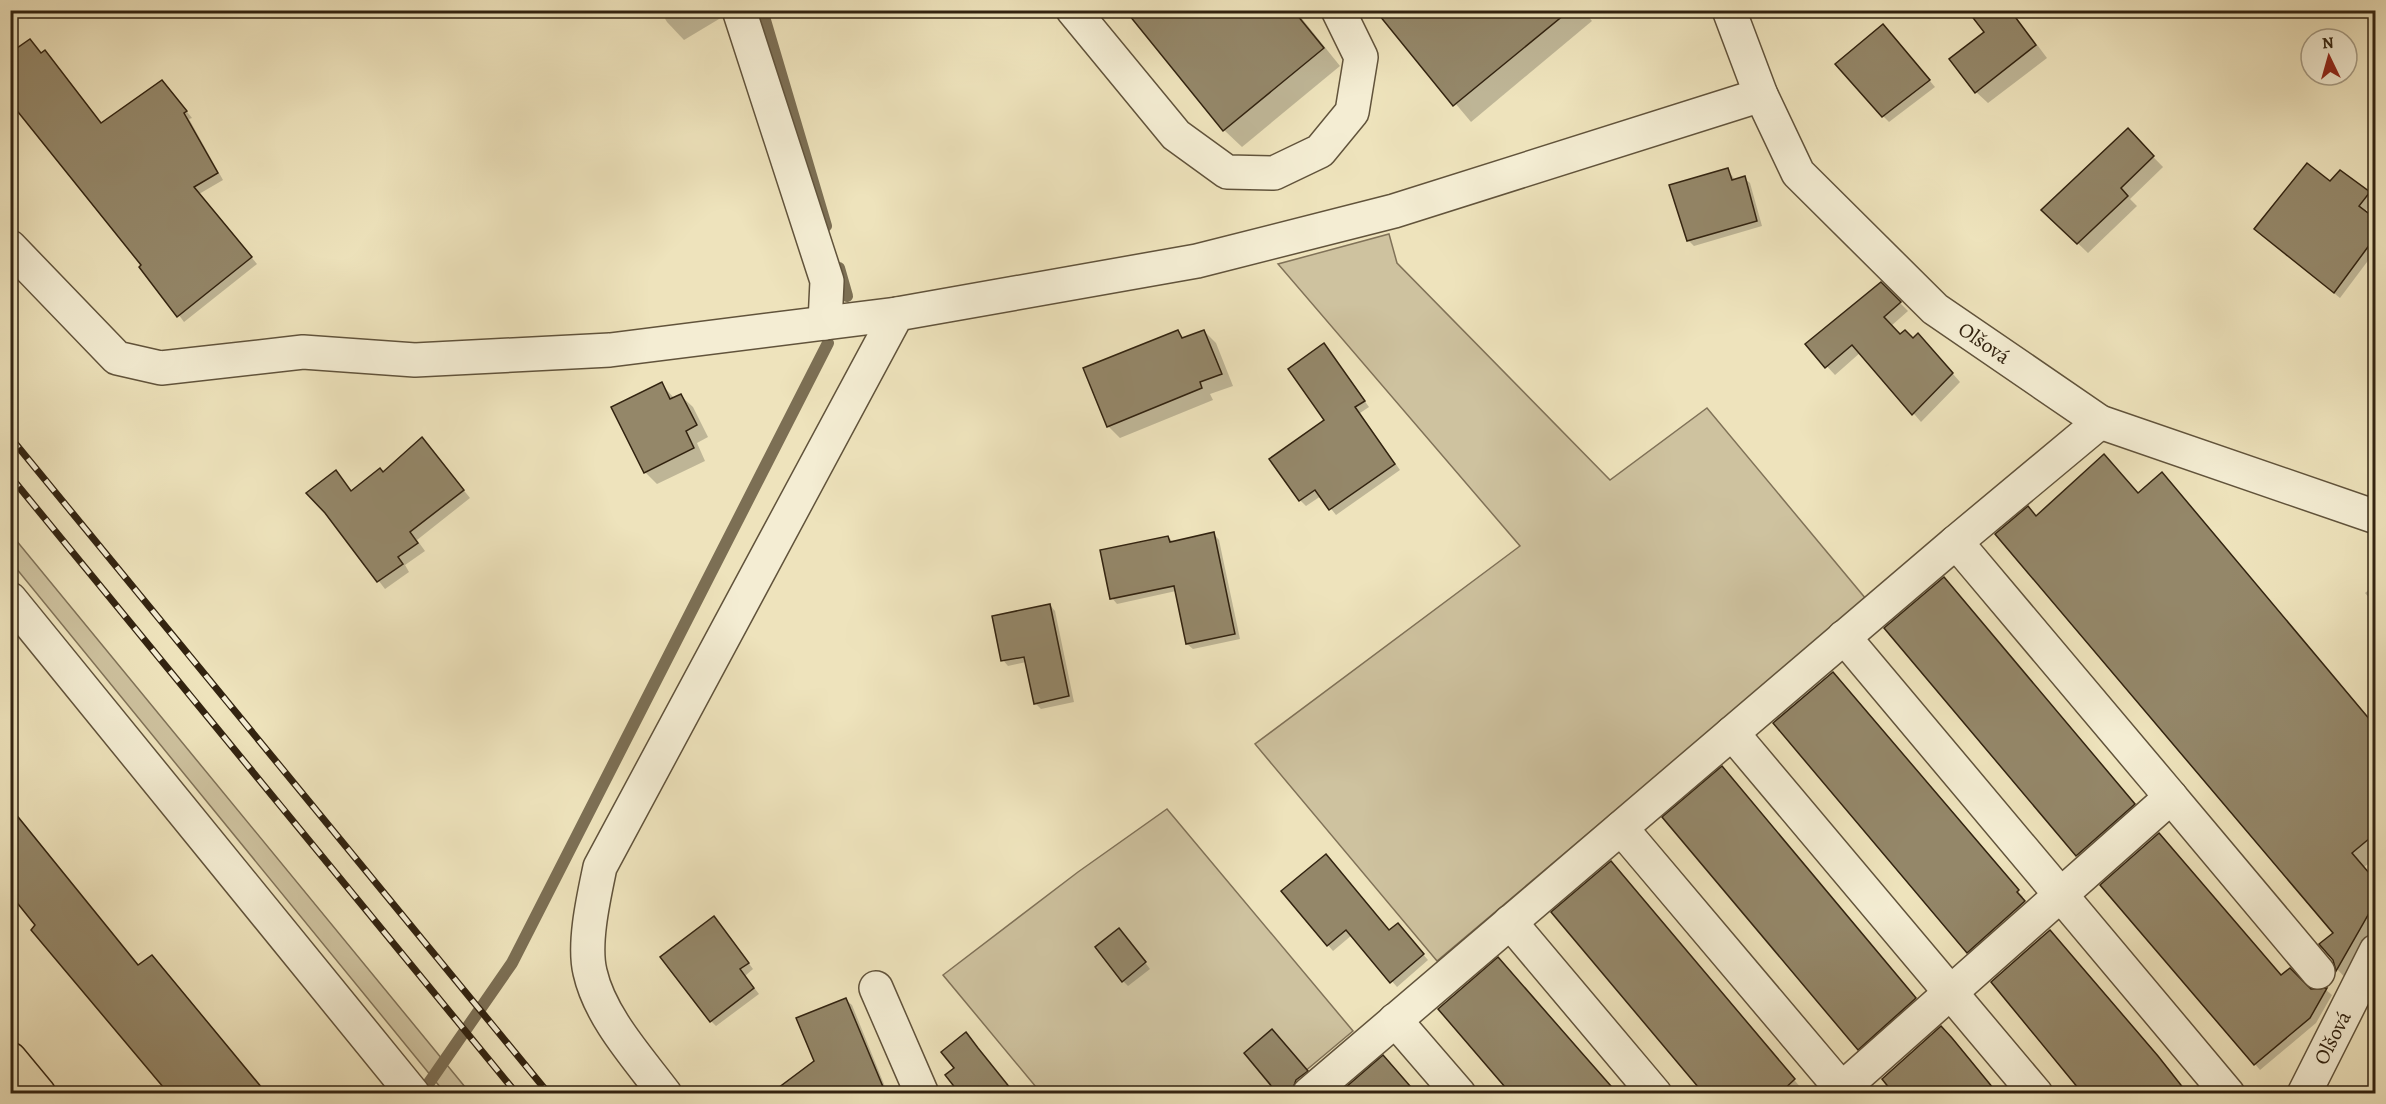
<svg xmlns="http://www.w3.org/2000/svg" width="2386" height="1104" viewBox="0 0 2386 1104" font-family="Alegreya,serif">
<style>
.green{fill:#cec29f;stroke:#807258;stroke-width:1.5}
.shadow{fill:#0003}
.lines{fill:none;stroke-linecap:round;stroke-linejoin:round}
.stream{stroke:#7c6f54;stroke-width:12}
.building{fill:#948769;stroke:#322310;stroke-width:1.5}
.minor-casing{stroke:#61533b;stroke-width:36}
.major-casing{stroke:#322310;stroke-width:36}
.minor{stroke:#f4edd3;stroke-width:33}
.major{stroke:#eee3bc;stroke-width:33}
.rail-casing{stroke:#322310;stroke-width:7}
.rail{stroke:#f4edd3;stroke-width:4.5;stroke-dasharray:14;stroke-linecap:butt}
.labels{text-anchor:middle;stroke-width:4.5;stroke-linejoin:round;paint-order:stroke}
.street-label{font-size:21px;fill:#322310;stroke:#f4edd3}
</style>
<rect width="100%" height="100%" fill="#eee3bc"/>
<filter id="stains"><feTurbulence type="fractalNoise" baseFrequency=".00333" numOctaves="4"/><feColorMatrix values="0 0 0 0 .2 0 0 0 0 .09 0 0 0 0 .02 0 0 0 .5 -.17"/></filter>
<radialGradient id="worn" r=".72"><stop offset=".6" stop-color="#630" stop-opacity="0"/><stop offset="1" stop-color="#630" stop-opacity=".3"/></radialGradient>
<g class="green">
<path d="M1389,234L1397,263L1610,480L1707,408L1866,599L1437,961L1255,744L1520,546L1278,264Z"/>
<path d="M10,534H11L470,1093H445L11,562Z"/>
<path d="M1167,809L1353,1031L1279,1093H1041L943,975L1078,872Z"/>
</g>
<g class="shadow">
<path d="M660,10H720L724,16L684,40L667,22Z"/>
<path d="M1127,10H1295L1340,66L1242,147L1224,130Z"/>
<path d="M1377,10H1583L1592,21L1471,122Z"/>
<path d="M1969,10H2011L2047,58L1988,103L1976,92L1986,33Z"/>
<path d="M1888,31L1935,87L1889,122L1883,116Z"/>
<path d="M13,47L17,50L51,58L102,124L168,88L192,118L189,119L223,180L199,194L257,264L184,322L143,266L10,99V49Z"/>
<path d="M2127,130L2163,167L2130,199L2137,206L2088,253L2043,210Z"/>
<path d="M1728,170L1735,180L1744,178L1750,183L1762,226L1694,246L1688,240Z"/>
<path d="M2330,183L2369,193L2374,199L2365,212L2376,221V250L2340,298L2262,235Z"/>
<path d="M1881,284L1908,311L1891,326L1900,336L1926,343L1960,382L1921,422L1861,352L1835,375L1807,345Z"/>
<path d="M1204,331L1216,343L1233,386L1210,394L1213,400L1120,438L1108,426L1178,332L1185,339Z"/>
<path d="M1324,345L1369,407L1360,413L1400,470L1336,515L1321,496L1306,506L1300,500L1326,421Z"/>
<path d="M661,384L675,399L681,396L693,407L708,437L697,443L705,461L657,484L645,472Z"/>
<path d="M429,447L470,498L417,540L425,551L405,565L409,572L385,589L326,512L335,472L352,492Z"/>
<path d="M2162,474L2376,726V858L2364,867L2376,880V938L2350,983L2338,970L2334,960L2335,933L2037,517L2139,494Z"/>
<path d="M1214,534L1219,540L1240,639L1193,649L1187,644L1176,591L1117,604L1112,598L1168,537L1173,542Z"/>
<path d="M1950,584L2139,811L2083,861L1886,628Z"/>
<path d="M2376,584V606L2365,593Z"/>
<path d="M1050,605L1055,611L1074,702L1041,709L1035,703L1026,662L1008,666L1003,660Z"/>
<path d="M1839,679L2023,897L2021,898L2030,908L1973,958L1968,952Z"/>
<path d="M1728,774L1921,1005L1864,1054L1859,1049Z"/>
<path d="M10,806L140,966L152,957L164,969L267,1094H171L10,892Z"/>
<path d="M1617,868L1806,1094H1706Z"/>
<path d="M1283,892L1390,932L1403,931L1428,960L1397,987L1352,935L1333,951Z"/>
<path d="M719,923L753,969L745,976L759,994L716,1026L711,1021Z"/>
<path d="M1125,936L1150,969L1128,986L1123,981Z"/>
<path d="M2281,977L2311,991L2326,990L2332,995L2316,1023L2260,1070L2255,1064Z"/>
<path d="M846,1000L852,1005L888,1094H773L816,1062Z"/>
</g>
<g class="lines">
<g class="stream">
<path d="M762,10L826,226"/>
<path d="M839,268L847,296"/>
<path d="M424,1090L512,963L828,343"/>
</g>
</g>
<g class="building">
<path d="M1125,10H1293L1324,48L1223,131Z"/>
<path d="M1375,10H1570L1453,106Z"/>
<path d="M1967,10H2010L2036,45L1975,93L1949,59L1984,32Z"/>
<path d="M1883,24L1930,80L1882,117L1835,64Z"/>
<path d="M30,39L41,53L45,50L101,123L162,80L187,111L184,113L218,173L194,187L252,257L177,317L139,267L141,265L10,102V53Z"/>
<path d="M2128,128L2154,156L2121,188L2128,196L2077,244L2041,210Z"/>
<path d="M2307,163L2330,181L2340,170L2370,192L2359,206L2376,219V236L2334,293L2254,229Z"/>
<path d="M1728,168L1732,180L1745,176L1757,221L1687,241L1669,185Z"/>
<path d="M1881,282L1901,302L1884,317L1900,334L1905,330L1913,338L1918,333L1953,373L1912,415L1852,345L1825,368L1805,344Z"/>
<path d="M1178,330L1182,338L1204,330L1222,374L1200,382L1202,388L1107,427L1083,368Z"/>
<path d="M1324,343L1365,401L1355,407L1395,464L1329,510L1315,490L1299,501L1269,459L1324,420L1288,369Z"/>
<path d="M662,382L670,399L681,394L697,425L686,431L694,448L644,473L611,407Z"/>
<path d="M422,437L464,490L410,532L418,543L398,557L403,564L377,582L325,513L306,493L336,470L351,491L380,468L383,472Z"/>
<path d="M2104,454L2138,493L2162,472L2376,727V833L2352,853L2376,881V901L2336,971L2333,960L2319,944L2333,933L1995,534L2028,506L2036,516Z"/>
<path d="M1214,532L1235,634L1186,644L1174,586L1110,599L1100,550L1168,536L1170,542Z"/>
<path d="M1944,577L2135,804L2076,856L1884,628Z"/>
<path d="M1050,604L1069,696L1034,704L1024,657L1001,661L992,616Z"/>
<path d="M1833,672L2019,890L2017,892L2025,901L1967,953L1773,723Z"/>
<path d="M1722,766L1916,998L1858,1050L1662,817Z"/>
<path d="M10,807L138,965L152,955L267,1094H169L31,930L35,925L10,894Z"/>
<path d="M2159,833L2281,975L2290,968L2311,989L2327,988L2310,1018L2254,1065L2100,885Z"/>
<path d="M1326,854L1389,930L1398,923L1424,954L1390,983L1346,930L1327,946L1281,891Z"/>
<path d="M1611,861L1795,1079L1779,1094H1704L1551,912Z"/>
<path d="M714,916L749,963L740,969L754,988L710,1022L660,957Z"/>
<path d="M1119,928L1146,962L1122,982L1095,947Z"/>
<path d="M2050,930L2158,1056L2188,1094H2083L1991,982Z"/>
<path d="M1498,957L1581,1052L1618,1094H1511L1438,1009Z"/>
<path d="M846,998L886,1094H770L814,1061L796,1018Z"/>
<path d="M1941,1026L1952,1038L1998,1094H1894L1882,1079Z"/>
<path d="M1272,1029L1308,1071L1296,1080L1291,1094H1278L1244,1053Z"/>
<path d="M966,1032L978,1048L1015,1094H960L945,1075L954,1068L941,1052Z"/>
<path d="M1383,1055L1417,1094H1338Z"/>
</g>
<g class="lines">
<g class="minor-casing">
<g id="minor">
<path d="M739,10L827,281L825,323"/>
<path d="M1073,10L1176,135L1227,172L1274,173L1320,151L1352,112L1361,57L1338,10"/>
<path id="s1" d="M1729,10L1761,95L1798,173L1935,309L2100,422L2376,517"/>
<path d="M10,247L117,358L161,368L303,352L415,360L610,350L897,314"/>
<path d="M2100,422L1956,542L2171,797"/>
<path d="M10,599L413,1094"/>
<path d="M1844,637L2228,1094"/>
<path d="M1732,733L2036,1094"/>
<path d="M1621,828L1846,1094"/>
<path d="M1510,922L1655,1094"/>
<path d="M876,988L922,1094"/>
<path d="M1395,1020L1459,1094"/>
<path d="M665,1094C638,1058 600,1017 590,972C583,943 594,896 600,867L897,314L1197,261L1394,211L1761,95"/>
<path d="M1309,1094L1956,542"/>
<path d="M1836,1094L2171,797L2318,972"/>
<path id="s2" d="M2304,1094L2376,951"/>
</g>
</g>
<g class="major-casing">
<path id="major" d="M10,1059L39,1094"/>
</g>
<use href="#minor" class="minor"/>
<use href="#major" class="major"/>
<g class="rail-casing">
<g id="rail">
<path d="M10,437L549,1094"/>
<path d="M10,476L517,1094"/>
</g>
</g>
<use href="#rail" class="rail"/>
</g>
<g class="labels">
<g class="street-label">
<text dy="7" stroke="none"><textPath href="#s1" startOffset="430">Olšová</textPath></text>
<text dy="7" stroke="none"><textPath href="#s2" startOffset="63">Olšová</textPath></text>
</g>
</g>
<rect width="2386" height="1104" fill="none" stroke="#eee3bc" stroke-width="36"/>
<rect x="12" y="12" width="2362" height="1080" fill="none" stroke="#322310" stroke-width="3"/>
<rect x="18" y="18" width="2350" height="1068" fill="none" stroke="#322310" stroke-width="1.5"/>
<g transform="translate(2329 57) rotate(355)"><circle r="28" fill="#f4edd3" stroke="#a69c85" stroke-width="1.5"/>
<path d="M0-4.5L10 22L0 15L-10 22Z" fill="#8f2418"/>
<text y="-9" font-size="16" font-weight="bold" text-anchor="middle" fill="#322310">N</text>
</g>
<rect width="100%" height="100%" filter="url(#stains)"/>
<rect width="100%" height="100%" fill="url(#worn)"/>
</svg>
